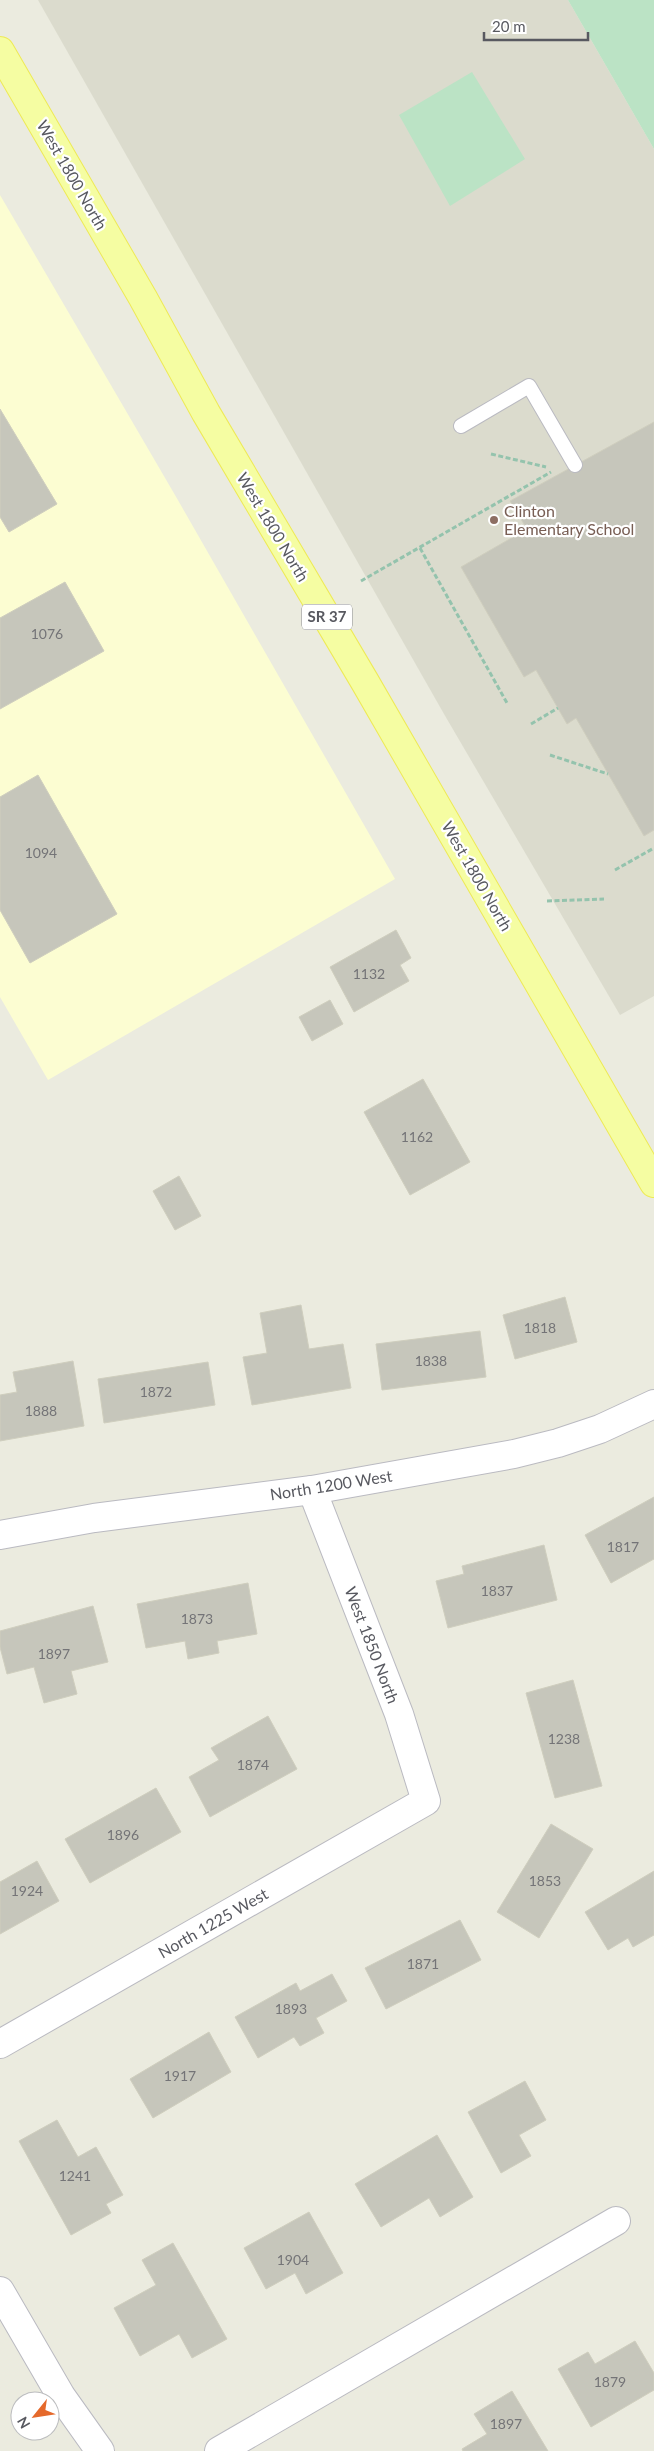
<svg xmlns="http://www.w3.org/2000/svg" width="654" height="2451" viewBox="0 0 654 2451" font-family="Lato,sans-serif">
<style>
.commercial{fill:#fcfdd2}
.education{fill:#dbdbcd}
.green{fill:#bbe3c5}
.building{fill:#c6c6bb;stroke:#cfcebe}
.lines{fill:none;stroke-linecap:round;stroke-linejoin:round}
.service-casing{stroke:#babac1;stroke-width:16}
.minor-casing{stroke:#babac1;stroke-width:30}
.primary-casing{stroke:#eeea55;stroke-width:30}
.path{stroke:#94c3ad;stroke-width:3;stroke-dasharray:5 2.5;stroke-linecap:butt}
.service{stroke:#fff;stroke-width:14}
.minor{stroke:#fff;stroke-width:28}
.primary{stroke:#f5fda2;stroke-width:28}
.education-dot{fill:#8d6e63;stroke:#fff;stroke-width:2}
.labels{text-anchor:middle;stroke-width:4.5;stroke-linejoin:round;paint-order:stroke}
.number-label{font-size:14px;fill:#747477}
.shield{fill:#fff;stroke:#8a8b90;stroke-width:1}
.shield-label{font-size:15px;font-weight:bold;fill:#585960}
.street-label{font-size:16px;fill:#585960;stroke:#fff}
.education-label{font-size:16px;fill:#785e54;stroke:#fff;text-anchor:start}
</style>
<rect width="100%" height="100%" fill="#ebebdf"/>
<path class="commercial" d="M0,195L175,495L395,879L48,1080L0,997Z"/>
<path class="education" d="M38,0H568L654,149V996L620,1015L444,714Z"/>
<g class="green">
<path d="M568,0H654V149Z"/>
<path d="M472,72L525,159L450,206L399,115Z"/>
</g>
<g class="building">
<path d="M0,409L57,504L9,532L0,517Z"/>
<path d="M654,422V830L644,836L576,718L567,724L536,670L524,677L461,567L527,529L510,501Z"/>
<path d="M65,582L104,651L0,709V618Z"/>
<path d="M38,775L117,914L30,963L0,910V797Z"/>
<path d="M396,930L411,958L400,965L409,981L354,1012L330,967Z"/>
<path d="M330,1000L343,1024L312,1041L299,1017Z"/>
<path d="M423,1079L470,1162L410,1195L364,1112Z"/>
<path d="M179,1176L201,1216L175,1230L153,1191Z"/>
<path d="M565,1297L577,1342L515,1359L503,1315Z"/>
<path d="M301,1305L309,1349L343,1344L351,1388L252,1405L243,1357L267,1353L260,1313Z"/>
<path d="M480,1331L486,1377L382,1390L376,1344Z"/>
<path d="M73,1361L84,1426L0,1441V1395L17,1392L13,1372Z"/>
<path d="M208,1362L215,1405L104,1423L98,1379Z"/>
<path d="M654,1497V1559L611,1583L585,1535Z"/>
<path d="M544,1545L557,1600L448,1628L436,1581L464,1574L462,1566Z"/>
<path d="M248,1583L257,1634L217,1641L219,1653L188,1659L185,1641L146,1648L137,1604Z"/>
<path d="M93,1606L108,1662L71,1671L77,1694L44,1703L34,1667L7,1674L0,1647V1631Z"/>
<path d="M573,1680L602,1786L555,1798L526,1693Z"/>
<path d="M268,1716L297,1769L210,1817L189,1777L219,1760L211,1748Z"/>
<path d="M156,1788L181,1832L90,1883L65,1839Z"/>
<path d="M551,1824L593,1849L539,1938L497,1912Z"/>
<path d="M37,1861L59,1901L0,1934V1882Z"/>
<path d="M654,1871V1935L633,1947L628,1938L608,1950L585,1912Z"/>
<path d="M460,1920L481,1960L386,2009L365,1968Z"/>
<path d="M332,1974L347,2001L316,2018L324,2033L300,2046L294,2037L258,2058L235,2017L296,1983L300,1991Z"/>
<path d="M209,2032L231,2072L153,2118L130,2079Z"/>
<path d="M525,2081L546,2120L519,2135L531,2156L501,2173L468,2112Z"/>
<path d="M57,2120L78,2157L96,2147L123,2195L106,2204L111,2213L71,2235L19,2141Z"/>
<path d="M437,2135L473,2197L440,2217L429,2198L381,2227L355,2184Z"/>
<path d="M309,2212L343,2273L306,2294L295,2273L266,2289L244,2248Z"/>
<path d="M173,2243L227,2339L192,2358L179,2334L140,2356L114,2308L156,2285L142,2260Z"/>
<path d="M635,2341L654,2373V2390L591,2427L558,2369L588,2352L595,2364Z"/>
<path d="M512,2391L548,2451H463L462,2449L487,2434L474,2414Z"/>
</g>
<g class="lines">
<g class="service-casing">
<path id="service" d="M461,426L529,386L575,465"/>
</g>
<g class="minor-casing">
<g id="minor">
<path d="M0,1535L94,1518L312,1490L514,1454L558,1443L600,1429L654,1404"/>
<path d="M0,2044L426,1801L399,1714L312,1490"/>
<path d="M0,2291L61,2396L100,2451"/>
<path d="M219,2451L616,2221"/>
</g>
</g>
<g class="primary-casing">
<path id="primary" d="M0,51L143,298L206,413L365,682L654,1183"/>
</g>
<g class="path">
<path d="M491,454L546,467"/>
<path d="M420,548L507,703"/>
<path d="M361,581L551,472"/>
<path d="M531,724L558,708"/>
<path d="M550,755L608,774"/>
<path d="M615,870L654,848"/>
<path d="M547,901L604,899"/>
</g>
<use href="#service" class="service"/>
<use href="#minor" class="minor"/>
<use href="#primary" class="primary"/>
</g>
<circle class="education-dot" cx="494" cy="520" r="5"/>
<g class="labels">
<g class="number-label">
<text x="47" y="639">1076</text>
<text x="41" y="858">1094</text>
<text x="369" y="979">1132</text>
<text x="417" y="1142">1162</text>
<text x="540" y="1333">1818</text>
<text x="431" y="1366">1838</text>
<text x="156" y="1397">1872</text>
<text x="41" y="1416">1888</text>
<text x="623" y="1552">1817</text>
<text x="497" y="1596">1837</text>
<text x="197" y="1624">1873</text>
<text x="54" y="1659">1897</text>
<text x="564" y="1744">1238</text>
<text x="253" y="1770">1874</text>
<text x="123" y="1840">1896</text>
<text x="545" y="1886">1853</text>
<text x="27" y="1896">1924</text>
<text x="423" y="1969">1871</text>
<text x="291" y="2014">1893</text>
<text x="180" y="2081">1917</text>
<text x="75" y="2181">1241</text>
<text x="293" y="2265">1904</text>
<text x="610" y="2387">1879</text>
<text x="506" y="2429">1897</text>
</g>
<rect class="shield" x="302" y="604.5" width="50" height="25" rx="4"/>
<g class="shield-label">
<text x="327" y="622">SR 37</text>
</g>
<g class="street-label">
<text transform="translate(72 175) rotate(60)" y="6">West 1800 North</text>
<text transform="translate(273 527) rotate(59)" y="6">West 1800 North</text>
<text transform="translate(477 876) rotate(60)" y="6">West 1800 North</text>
<text transform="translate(331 1485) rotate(-9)" y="6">North 1200 West</text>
<text transform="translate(372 1645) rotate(69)" y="6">West 1850 North</text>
<text transform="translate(213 1923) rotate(-30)" y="6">North 1225 West</text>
</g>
<g class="education-label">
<text x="504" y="517">Clinton<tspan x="504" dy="18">Elementary School</tspan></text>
</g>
</g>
<g transform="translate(35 2416) rotate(240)"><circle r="24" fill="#ffffff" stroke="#bcbdbf"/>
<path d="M0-4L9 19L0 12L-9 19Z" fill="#e5692b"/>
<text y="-8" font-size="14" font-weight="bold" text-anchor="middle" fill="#585960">N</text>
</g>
<path d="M484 32v8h104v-8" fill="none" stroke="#585960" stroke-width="2.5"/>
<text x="492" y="32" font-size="15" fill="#585960" stroke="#ffffff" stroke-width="4" paint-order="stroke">20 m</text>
</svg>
